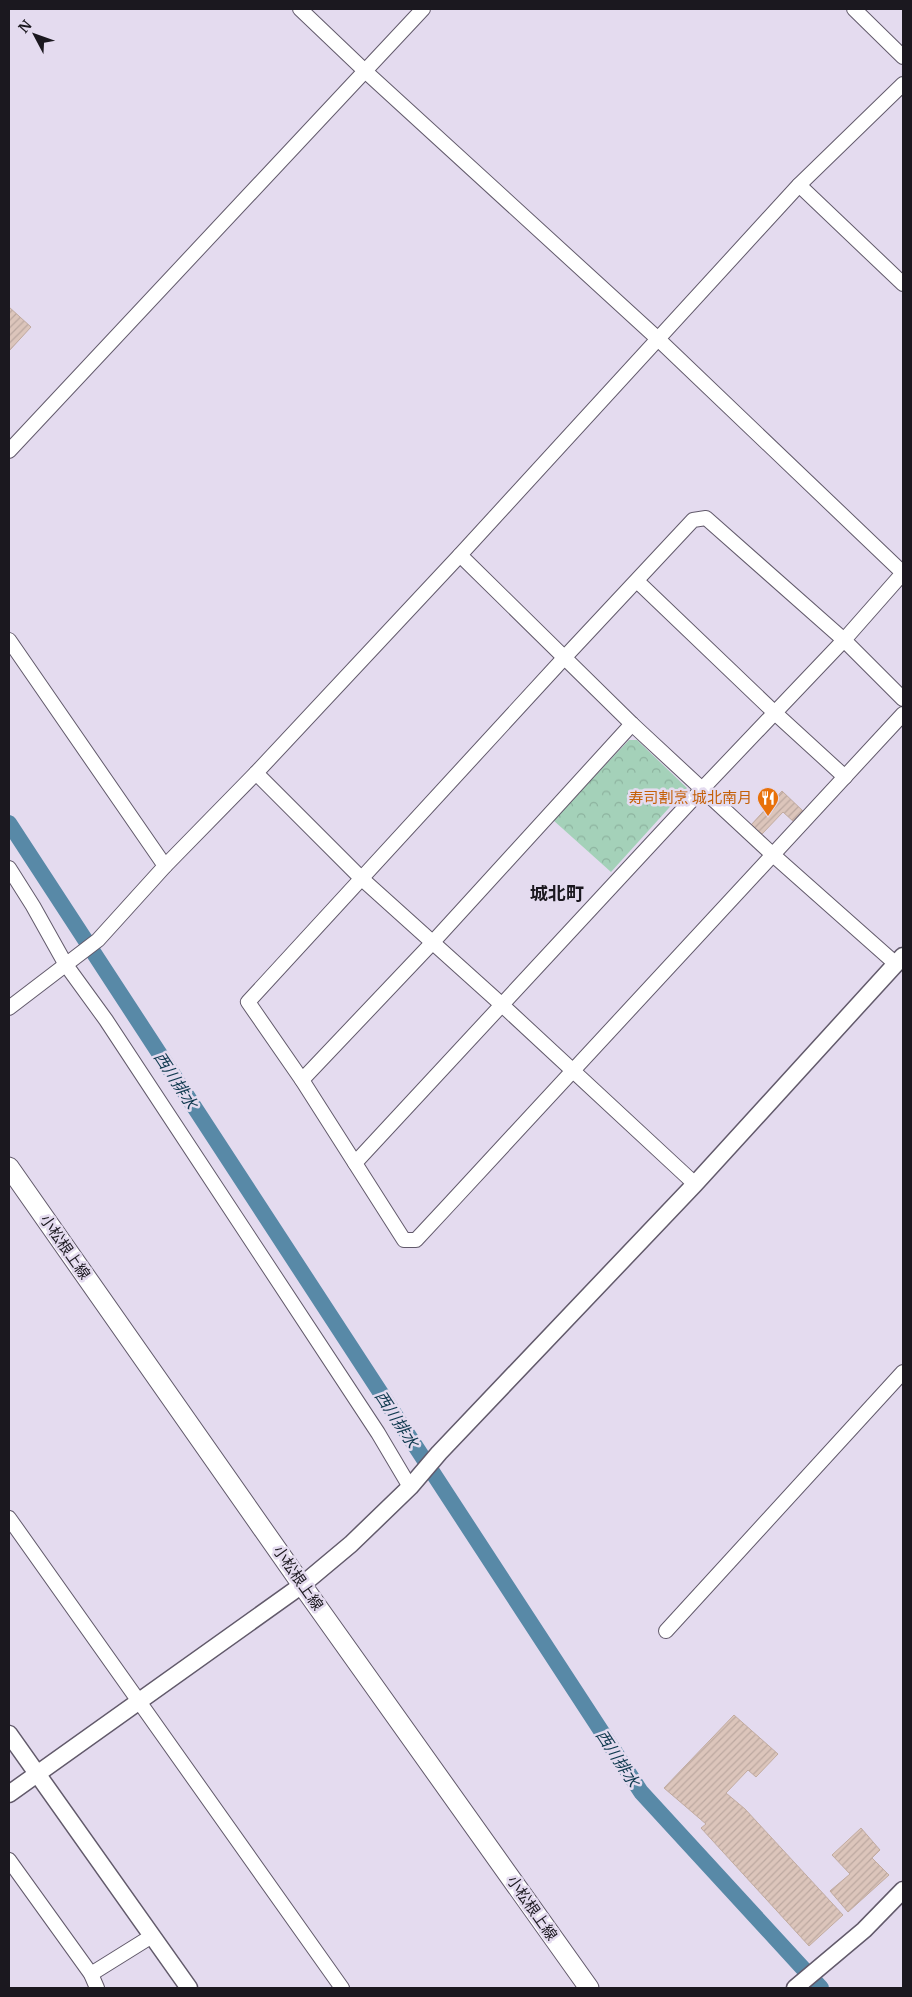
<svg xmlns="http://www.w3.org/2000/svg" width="912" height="1997" viewBox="0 0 912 1997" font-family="Merriweather,'Noto Sans JP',serif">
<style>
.park{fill:url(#park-crowns)}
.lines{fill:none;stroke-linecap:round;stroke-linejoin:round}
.canal{stroke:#5889a7;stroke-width:16}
.building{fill:url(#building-hatch);stroke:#c1aba0}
.minor-casing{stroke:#625a6b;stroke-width:16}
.tertiary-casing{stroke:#625a6b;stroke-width:19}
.secondary-casing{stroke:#625a6b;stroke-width:21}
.minor{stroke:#fff;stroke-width:14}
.tertiary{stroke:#fff;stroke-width:16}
.secondary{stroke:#fff;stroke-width:19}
.labels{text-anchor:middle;stroke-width:5;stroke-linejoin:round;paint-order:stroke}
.food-label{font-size:15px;fill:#c56008;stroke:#e4dbef;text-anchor:end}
.street-label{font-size:15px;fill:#1b181f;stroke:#e4dbef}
.water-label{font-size:16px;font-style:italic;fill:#0e384e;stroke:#e4dbef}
.quarter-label{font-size:18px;font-weight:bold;fill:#1b181f;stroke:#e4dbef}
</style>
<defs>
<pattern id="park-crowns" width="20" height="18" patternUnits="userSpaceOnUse" patternTransform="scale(1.25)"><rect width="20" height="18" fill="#a4d1b9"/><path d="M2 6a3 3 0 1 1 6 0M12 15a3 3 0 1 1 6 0" fill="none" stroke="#8db39f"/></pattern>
<pattern id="building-hatch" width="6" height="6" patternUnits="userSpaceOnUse" patternTransform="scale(1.25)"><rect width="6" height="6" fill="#dcc5bb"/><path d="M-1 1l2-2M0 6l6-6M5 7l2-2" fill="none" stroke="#bca8a0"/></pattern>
</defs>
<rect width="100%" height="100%" fill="#e4dbef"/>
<path class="park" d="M629,740H637L687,788L611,872L553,820Z"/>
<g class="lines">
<path class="canal" d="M9,823L641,1792L821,1988"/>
</g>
<g class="building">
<path d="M9,307L31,327L9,351Z"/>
<path d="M782,791L804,812L794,822L783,812L762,834L751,825Z"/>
<path d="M734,1715L778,1754L756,1777L748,1770L726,1793L745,1809L843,1915L809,1946L701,1828L706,1824L664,1788Z"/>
<path d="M861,1828L880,1850L872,1858L889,1875L848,1912L830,1891L850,1874L832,1855Z"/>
</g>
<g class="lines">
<g class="minor-casing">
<g id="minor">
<path d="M300,9L365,71L657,338L903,573"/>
<path d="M854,9L903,57"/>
<path d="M799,185L903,284"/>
<path d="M9,451L423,9"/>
<path d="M460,555L632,724L772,854L896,964"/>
<path d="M637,581L775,713L845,777"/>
<path d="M9,640L165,866"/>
<path d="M903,699L844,640L706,518L693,520L564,658L248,1002L302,1080L404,1240H416C579,1065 741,889 903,714"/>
<path d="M256,773L361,878L501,1004L695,1184"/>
<path d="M9,868L33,906L66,965L106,1020L378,1433L410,1487"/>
<path d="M9,1008L98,940L165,866L256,773L460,555L799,185L903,84"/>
<path d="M302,1080L433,942L632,724"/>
<path d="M355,1163L703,788L844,640L903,573"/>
<path d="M9,1518L342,1988"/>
<path d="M666,1631L903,1372"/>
<path d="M9,1860L91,1974L97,1988"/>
<path d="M91,1974L152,1936"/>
</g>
</g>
<g class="tertiary-casing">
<g id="tertiary">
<path d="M9,1734L189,1988"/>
<path d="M9,1794L302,1585L351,1544L410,1487L439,1453L695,1184L903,956"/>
<path d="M795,1988L864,1930L903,1890"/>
</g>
</g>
<g class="secondary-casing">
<path id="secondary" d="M9,1167L302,1585L589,1988"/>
</g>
<use href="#minor" class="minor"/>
<use href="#tertiary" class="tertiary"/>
<use href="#secondary" class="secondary"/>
</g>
<defs>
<g id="restaurant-pin" transform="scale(1.125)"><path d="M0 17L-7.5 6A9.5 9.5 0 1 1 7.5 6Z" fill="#e8710a" stroke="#e4dbef"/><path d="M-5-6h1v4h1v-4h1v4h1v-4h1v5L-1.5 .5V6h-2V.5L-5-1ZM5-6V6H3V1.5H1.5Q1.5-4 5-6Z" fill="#fff"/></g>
</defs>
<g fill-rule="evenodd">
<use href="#restaurant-pin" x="768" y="798"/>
</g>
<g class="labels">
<g class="food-label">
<text x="752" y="803">寿司割烹 城北南月</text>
</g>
<g class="street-label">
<text transform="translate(65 1247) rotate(55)" y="5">小松根上線</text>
<text transform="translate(298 1578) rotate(55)" y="5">小松根上線</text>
<text transform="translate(532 1908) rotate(55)" y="5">小松根上線</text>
</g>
<g class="water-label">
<text transform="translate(176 1080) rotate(57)" y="6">西川排水</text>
<text transform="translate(397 1419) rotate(57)" y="6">西川排水</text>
<text transform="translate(618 1758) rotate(57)" y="6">西川排水</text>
</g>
<g class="quarter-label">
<text x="557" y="900">城北町</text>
</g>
</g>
<rect width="912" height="1997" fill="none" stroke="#1b181f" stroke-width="20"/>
<g transform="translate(35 35) rotate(311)" stroke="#e4dbef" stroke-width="4" paint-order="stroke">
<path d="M0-4L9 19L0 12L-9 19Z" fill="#1b181f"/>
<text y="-8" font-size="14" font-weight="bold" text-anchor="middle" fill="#1b181f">N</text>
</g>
</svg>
